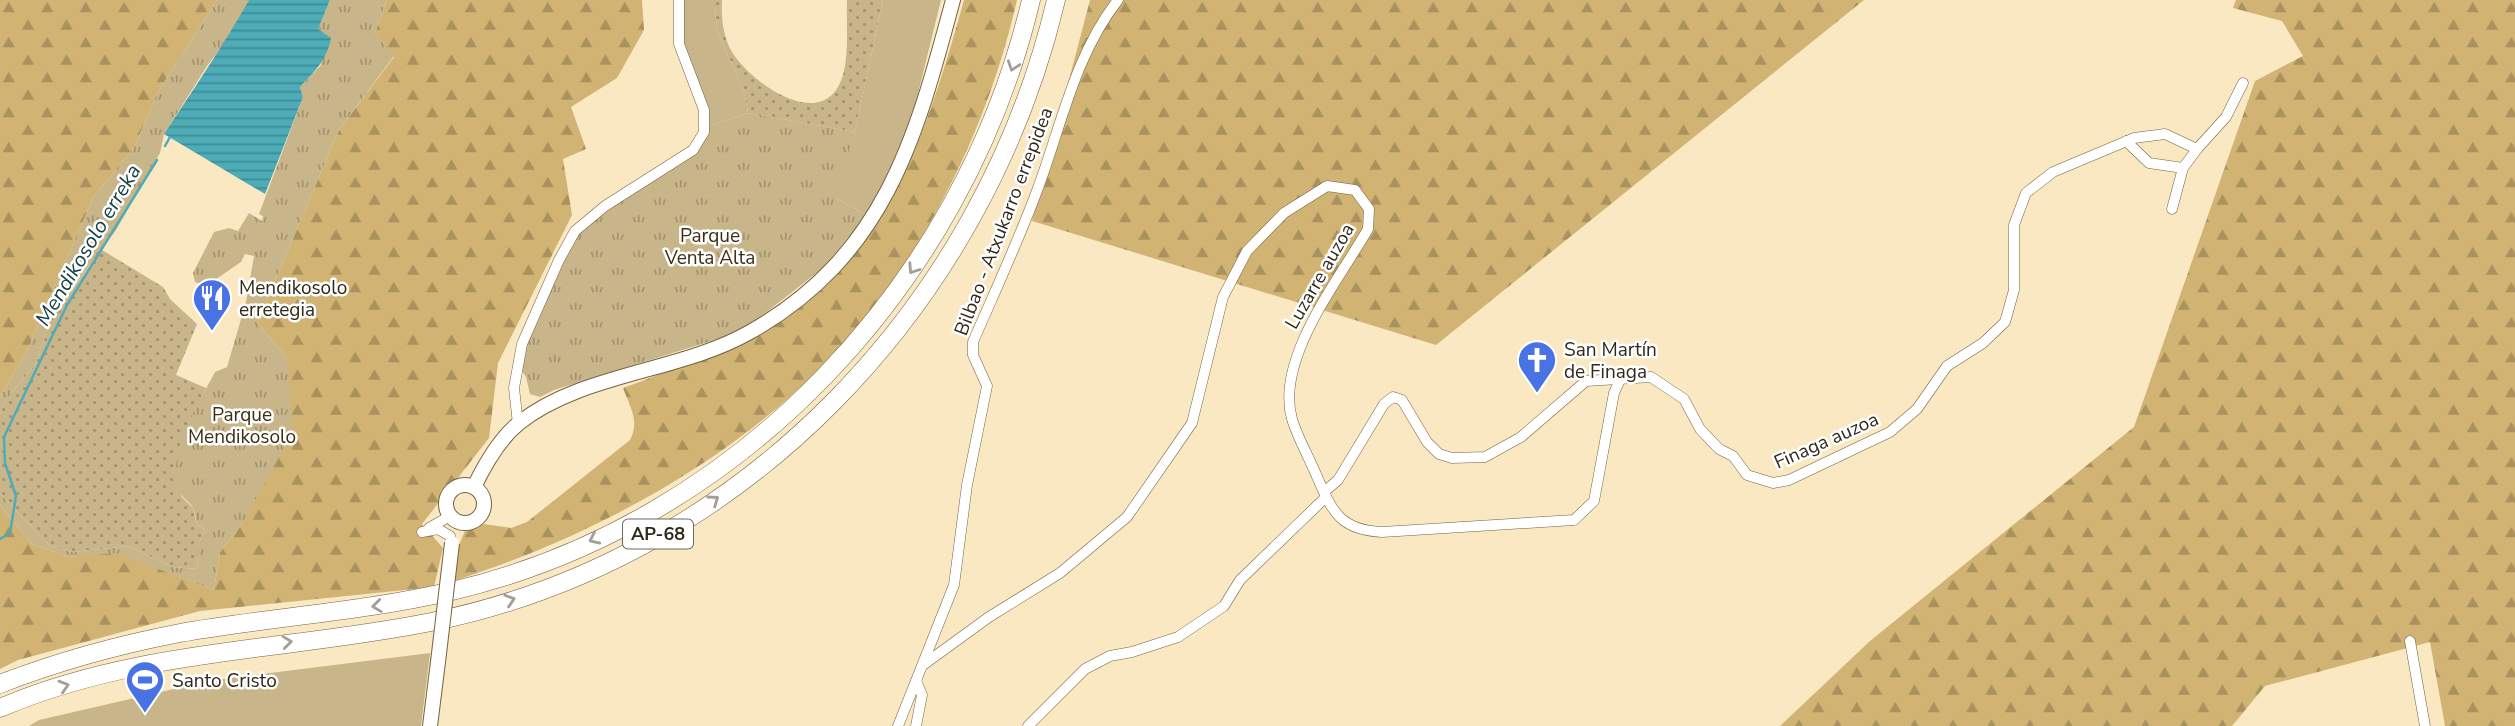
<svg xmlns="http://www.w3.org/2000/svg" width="2515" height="726" viewBox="0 0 2515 726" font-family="'Nunito Sans',sans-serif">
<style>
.grass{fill:url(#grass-dots)}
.forest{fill:url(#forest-firs)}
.park{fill:url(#park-tufts)}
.garden{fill:#c9b58a}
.water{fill:url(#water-rules)}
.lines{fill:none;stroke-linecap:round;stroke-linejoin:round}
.stream{stroke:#4dacb7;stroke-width:2.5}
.street-casing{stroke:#726342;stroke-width:11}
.secondary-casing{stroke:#726342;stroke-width:16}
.highway-casing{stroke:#726342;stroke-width:19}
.street{stroke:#fff;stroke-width:10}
.secondary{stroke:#fff;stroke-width:14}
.highway{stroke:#fff;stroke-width:18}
.secondary-bridge-casing{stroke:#726342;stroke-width:16;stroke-linecap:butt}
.secondary-bridge{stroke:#fff;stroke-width:14}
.oneway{stroke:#a19f98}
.labels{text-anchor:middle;stroke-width:5;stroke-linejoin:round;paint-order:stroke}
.shield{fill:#fff;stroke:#6d695f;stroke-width:2}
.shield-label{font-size:18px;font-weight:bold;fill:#2f291a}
.street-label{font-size:19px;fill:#2f291a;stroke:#fff}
.park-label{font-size:19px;fill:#3c2f12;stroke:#fff}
.poi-label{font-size:19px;fill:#2f291a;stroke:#fff;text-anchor:start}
.water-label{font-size:21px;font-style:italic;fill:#144046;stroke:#fff}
</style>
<defs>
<pattern id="grass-dots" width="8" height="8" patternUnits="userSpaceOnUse" patternTransform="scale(1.75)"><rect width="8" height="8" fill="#c9b58a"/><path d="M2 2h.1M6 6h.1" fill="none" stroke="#a49370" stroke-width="1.8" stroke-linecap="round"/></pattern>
<pattern id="forest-firs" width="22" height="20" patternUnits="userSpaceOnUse" patternTransform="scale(1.75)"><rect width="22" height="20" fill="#d1b473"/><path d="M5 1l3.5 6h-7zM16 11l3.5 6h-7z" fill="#aa925e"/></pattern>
<pattern id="park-tufts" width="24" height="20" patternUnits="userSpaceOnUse" patternTransform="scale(1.75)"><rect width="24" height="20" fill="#c9b58a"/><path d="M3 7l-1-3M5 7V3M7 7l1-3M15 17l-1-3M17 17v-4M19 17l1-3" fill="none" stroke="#a49370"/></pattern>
<pattern id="water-rules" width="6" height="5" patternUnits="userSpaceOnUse" patternTransform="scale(1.75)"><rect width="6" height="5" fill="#4dacb7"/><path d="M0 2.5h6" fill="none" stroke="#408c94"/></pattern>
</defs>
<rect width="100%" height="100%" fill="#f9e8c2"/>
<g class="grass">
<path d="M715,0H722C721,18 723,36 732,52C753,86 829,137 844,71C849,49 846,22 847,0H883L855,132L748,113C744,70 713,49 715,0Z"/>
<path d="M102,250L163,287L170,299L197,324L176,375L206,388L182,440L181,496L193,508L197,525L205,529L199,543L197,569L172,567L129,546L72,552L51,547L0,494V414L4,402L36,363L50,319Z"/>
</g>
<g class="forest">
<path d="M0,0H217L158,92L134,148L94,196L26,353L0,396Z"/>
<path d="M387,0H642L644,30L617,78L571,107L586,149L563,159L572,215L498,363L489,438L422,524L443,548L434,587L200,611L18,660L0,669V505L32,544L69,557L116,552L214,590L220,552L242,524L287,358L257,323L339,130L394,57L375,33Z"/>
<path d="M964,0H1017C987,131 924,258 831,357C733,461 588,539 453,581L459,545L465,531L483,524L511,528L527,522L630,440C640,421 630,407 623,388C667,372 708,355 750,334C764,327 780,321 793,312C895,240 932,114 964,0Z"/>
<path d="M1090,0H1864L1436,345L1032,221Z"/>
<path d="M2236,0H2515V726H2445L2430,642L2265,686L2232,726H1780L1870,641L2134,427L2255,81L2303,56L2282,21L2233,8Z"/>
</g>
<g class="park">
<path d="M217,0H249L228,38L207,66L164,134L160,153L116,230L50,319L36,363L4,402L0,414V396L26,353L94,196L134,148L158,92Z"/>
<path d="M330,0H387L375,33L394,56L339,130L257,323L287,358L293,432L242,524L220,552L214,590L116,553L69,557L32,544L0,505V494L51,547L72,552L129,546L172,567L197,569L199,543L205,529L197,525C196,520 195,512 193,508C189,500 179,497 177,486C170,447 198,405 215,372L227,367L246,302L254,256L245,254L241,262L206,286L195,282L193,273L214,232L229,228L238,231L249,213L262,221L263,216L259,214L303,97L300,87L321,65L318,29Z"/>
<path d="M748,113L855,132L836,198L867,215L823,268L755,321L724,337L554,390L540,397L530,394L526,377L518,365L575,231L693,150L705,127Z"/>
</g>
<g class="garden">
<path d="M679,0H715C713,49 744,70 748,113L705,127L679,44Z"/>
<path d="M883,0H941L913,114L896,162L867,215L836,198V189L855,132Z"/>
<path d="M430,653L421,726H29L39,720L213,680Z"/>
</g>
<path class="water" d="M249,0H330L318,29L331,38C327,60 314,72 300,87L303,97L265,194L164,134C193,90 223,46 249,0Z"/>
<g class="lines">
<g class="stream">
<path d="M165,146L170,137"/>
<path d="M0,539L10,533L16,496L5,463L4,437L67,305L157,160"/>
</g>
<g class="street-casing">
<g id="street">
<path d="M2126,141L2149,163L2183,168"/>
<path d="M2172,209L2183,168L2197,149"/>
<path d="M518,424L514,388L522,344L559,260L575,231L605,206L693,150L704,132V110L679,44V0"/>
<path d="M1324,492L1338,480L1384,404L1393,397L1402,400L1427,442L1439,454L1452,458L1485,457L1521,437L1586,381L1651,377L1684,399L1700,429L1719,449L1733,456L1747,475L1773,483L1789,480L1890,432L1917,409L1947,366L1983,343L2005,322L2014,290V225L2026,193L2053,172L2134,138L2165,134L2197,149L2226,117L2243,83"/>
<path d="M429,528L450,516"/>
<path d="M422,532L438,529L450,536L452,543"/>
<path d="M2410,641L2425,726"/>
<path d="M923,665L989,617L1060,573L1127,517L1192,423L1223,297L1247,251L1284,213L1327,186L1355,190L1369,209L1368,229C1339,280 1275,359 1292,419C1298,439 1310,459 1318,479C1333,513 1341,530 1382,532L1574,520L1594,501L1614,393L1621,378"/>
<path d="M898,726L954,585L967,485L987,386L973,355V342C995,291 1019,240 1038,188C1062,123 1075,55 1118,0"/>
<path d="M916,726L922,695L917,683"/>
<path d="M1028,726L1085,669L1110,656L1132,652L1178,637L1224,606L1240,580L1326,497"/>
</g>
</g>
<g class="secondary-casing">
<g id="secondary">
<circle cx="465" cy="504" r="19"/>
<path d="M474,487C485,464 499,439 519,423C582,373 680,372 750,332C885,256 916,138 953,0"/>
<path d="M430,726L438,662"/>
</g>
</g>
<g class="highway-casing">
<g id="highway">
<path d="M0,684C59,661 118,645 180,633C271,617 362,612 452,591C739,524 964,284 1031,0"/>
<path d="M0,708C137,649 287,651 431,622C743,559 984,305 1056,0"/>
</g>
</g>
<use href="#street" class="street"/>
<use href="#secondary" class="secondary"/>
<use href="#highway" class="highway"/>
<g class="secondary-bridge-casing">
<path id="secondary-bridge" d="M438,662L452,543"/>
</g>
<use href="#secondary-bridge" class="secondary-bridge"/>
</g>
<defs><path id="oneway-chevron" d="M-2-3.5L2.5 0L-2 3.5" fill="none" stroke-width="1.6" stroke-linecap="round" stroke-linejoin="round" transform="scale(1.75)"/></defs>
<g class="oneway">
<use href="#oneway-chevron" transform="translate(1013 66) rotate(108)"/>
<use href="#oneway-chevron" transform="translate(913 269) rotate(124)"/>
<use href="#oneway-chevron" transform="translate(714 500) rotate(-35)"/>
<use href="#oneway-chevron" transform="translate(594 539) rotate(155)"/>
<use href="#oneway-chevron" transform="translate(510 600) rotate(-18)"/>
<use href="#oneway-chevron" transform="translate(377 606) rotate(173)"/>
<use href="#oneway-chevron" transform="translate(287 642) rotate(-7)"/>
<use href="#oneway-chevron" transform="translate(64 686) rotate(-17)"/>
</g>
<defs>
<g id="restaurant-pin" transform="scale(2.0125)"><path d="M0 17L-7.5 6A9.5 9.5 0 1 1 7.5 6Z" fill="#4973e5" stroke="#fff"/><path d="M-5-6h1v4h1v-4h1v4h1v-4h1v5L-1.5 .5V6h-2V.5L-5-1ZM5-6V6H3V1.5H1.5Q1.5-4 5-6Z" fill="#fff"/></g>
<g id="church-pin" transform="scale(2.0125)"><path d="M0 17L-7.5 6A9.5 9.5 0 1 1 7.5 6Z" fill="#4973e5" stroke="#fff"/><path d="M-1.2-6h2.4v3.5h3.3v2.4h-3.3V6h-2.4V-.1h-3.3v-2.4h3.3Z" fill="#fff"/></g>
<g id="stadium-pin" transform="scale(2.0125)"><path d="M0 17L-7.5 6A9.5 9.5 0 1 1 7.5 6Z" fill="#4973e5" stroke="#fff"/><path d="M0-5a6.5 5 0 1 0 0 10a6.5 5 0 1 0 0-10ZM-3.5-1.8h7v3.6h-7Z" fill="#fff"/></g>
</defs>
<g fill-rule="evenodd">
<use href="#restaurant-pin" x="212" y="298"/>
<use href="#church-pin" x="1537" y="360"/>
<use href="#stadium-pin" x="145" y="680"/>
</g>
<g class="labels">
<rect class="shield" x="623" y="519.5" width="70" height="29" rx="5"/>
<g class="shield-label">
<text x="658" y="540">AP-68</text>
</g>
<g class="street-label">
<text transform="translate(1003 221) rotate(-69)" y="7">Bilbao - Atxukarro errepidea</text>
<text transform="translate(1319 276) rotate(-60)" y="7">Luzarre auzoa</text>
<text transform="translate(1826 440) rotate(-24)" y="7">Finaga auzoa</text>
</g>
<g class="park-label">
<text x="710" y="242">Parque<tspan x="710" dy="22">Venta Alta</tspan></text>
<text x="242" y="421">Parque<tspan x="242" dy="22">Mendikosolo</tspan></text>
</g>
<g class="poi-label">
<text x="239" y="294">Mendikosolo<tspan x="239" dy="22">erretegia</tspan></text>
<text x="1564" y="356">San Martín<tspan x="1564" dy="22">de Finaga</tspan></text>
<text x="172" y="687">Santo Cristo</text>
</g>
<g class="water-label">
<text transform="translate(88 245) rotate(-59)" y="7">Mendikosolo erreka</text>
</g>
</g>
</svg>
